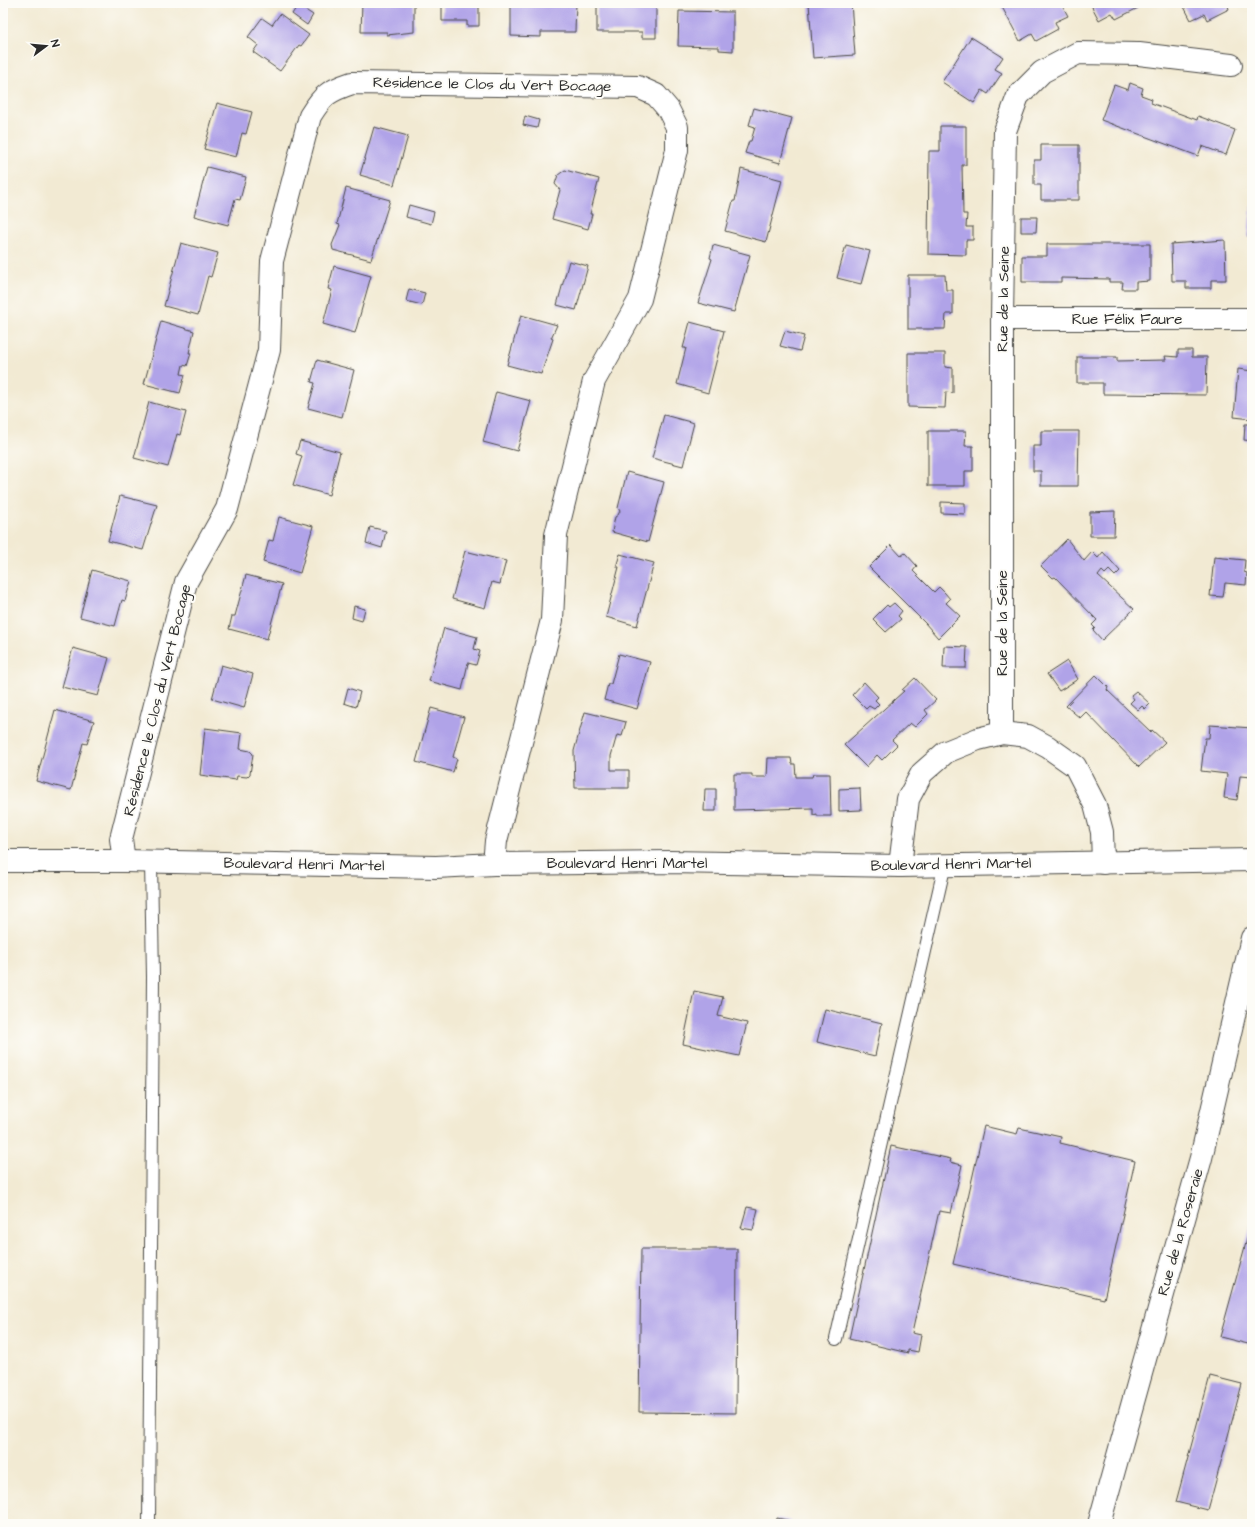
<svg xmlns="http://www.w3.org/2000/svg" width="1255" height="1527" viewBox="0 0 1255 1527" font-family="'Architects Daughter',sans-serif">
<style>
.building{fill:#b0a3e8}
.lines{fill:none;stroke-linecap:round;stroke-linejoin:round}
.service-casing{stroke:#494844;stroke-width:14}
.minor-casing{stroke:#494844;stroke-width:24}
.tertiary-casing{stroke:#494844;stroke-width:24}
.service{stroke:#fff;stroke-width:12}
.minor{stroke:#fff;stroke-width:22}
.tertiary{stroke:#fff;stroke-width:22}
.labels{text-anchor:middle;stroke-width:4;stroke-linejoin:round;paint-order:stroke}
.street-label{font-size:15px;fill:#2b2b2b;stroke:#fdfcf7}
</style>
<rect width="100%" height="100%" fill="#fdfcf7"/>
<filter id="ink" filterUnits="userSpaceOnUse"><feTurbulence type="fractalNoise" baseFrequency=".025" numOctaves="2"/><feDisplacementMap in="SourceGraphic" scale="8" xChannelSelector="R" yChannelSelector="G"/><feConvolveMatrix kernelMatrix="1 2 1 2 8 2 1 2 1" color-interpolation-filters="sRGB"/></filter>
<filter id="wash" filterUnits="userSpaceOnUse"><feTurbulence type="fractalNoise" baseFrequency=".012" numOctaves="4" result="noise"/><feDisplacementMap in="SourceGraphic" scale="16" xChannelSelector="R" yChannelSelector="G"/><feGaussianBlur stdDeviation="0.9" result="paint"/><feColorMatrix in="noise" values="0 0 0 0 0 0 0 0 0 0 0 0 0 0 0 0 0 1.4 0 .05"/><feComposite in="paint" operator="in"/></filter>
<g filter="url(#wash)">
<rect width="100%" height="100%" fill="#f2ead3"/>
<g id="blocks">
<g class="building">
<path d="M362,3H414V32L387,35V32H361Z"/>
<path d="M442,3H479V26H467V21H442Z"/>
<path d="M511,3H576L575,32H541V37L511,36Z"/>
<path d="M597,3H656V38H642V32H597Z"/>
<path d="M809,3H851L855,55L813,58Z"/>
<path d="M1011,3H1061L1068,16L1055,22L1058,29L1036,41L1032,34L1020,41L1002,7Z"/>
<path d="M1090,3H1135L1138,8L1116,19L1112,13L1099,20Z"/>
<path d="M1182,3H1227L1229,9L1207,20L1204,14L1191,20Z"/>
<path d="M298,5L313,15L307,25L292,14Z"/>
<path d="M679,11L733,12V51L719,50V47L678,46Z"/>
<path d="M280,14L309,35L301,46L299,45L280,71L253,52L258,45L248,37L262,18L272,25Z"/>
<path d="M971,37L1003,57L995,69L1002,73L988,94L982,90L974,103L942,82Z"/>
<path d="M1130,83L1143,88L1141,95L1152,99L1151,103L1197,120L1198,116L1235,130L1226,155L1202,146L1198,156L1101,120L1114,85L1128,90Z"/>
<path d="M217,103L252,112L246,134L242,133L236,157L204,149Z"/>
<path d="M754,108L792,118L780,163L745,153L749,141H751L755,127L749,125Z"/>
<path d="M525,116L539,120L537,128L523,125Z"/>
<path d="M940,126H966V165H962L963,214H967L966,227H973V240H966V255L928,254L929,151H940Z"/>
<path d="M374,127L408,136L394,185L360,175Z"/>
<path d="M1041,145H1079V200H1041V185H1034V160H1041Z"/>
<path d="M207,167L246,177L240,200L235,199L228,225L194,216Z"/>
<path d="M741,169L782,180L766,242L725,231L733,201H735Z"/>
<path d="M565,170L599,179L590,214H592L588,229L552,219L560,190L555,184L558,175Z"/>
<path d="M346,188L390,200L371,260L333,250L332,245L340,225L337,224Z"/>
<path d="M409,205L434,212L431,224L406,217Z"/>
<path d="M1251,206H1252V237H1248Z"/>
<path d="M1021,217H1037L1036,232H1021Z"/>
<path d="M1225,240L1226,280H1211V288H1186V281H1172L1171,244Z"/>
<path d="M181,243L218,253L211,277L208,276L198,315L164,306Z"/>
<path d="M1047,244H1150V281L1136,282V289H1122L1123,282H1109V279L1061,278V282H1022V256H1047Z"/>
<path d="M713,245L750,255L734,312L698,303L712,259L710,258Z"/>
<path d="M846,245L870,251L861,284L837,278Z"/>
<path d="M569,261L588,266L576,310L557,305Z"/>
<path d="M334,266L371,276L355,333L323,324L332,290L328,289Z"/>
<path d="M908,275H945L946,290H953V314H946L945,329H908Z"/>
<path d="M409,289L425,293L422,305L406,301Z"/>
<path d="M521,315L557,325L551,338L553,339L541,374L507,365Z"/>
<path d="M161,321L194,331L189,353H191L187,366L183,365L181,374L185,375L180,393L144,384Z"/>
<path d="M690,322L724,331L708,393L677,384L686,348H683Z"/>
<path d="M785,331L804,336L800,351L780,346Z"/>
<path d="M1178,350H1192V357H1207L1206,395L1103,394V383H1077V357H1117V361L1166,360L1165,356L1178,357Z"/>
<path d="M908,353H945V367L953,368V393L946,392L945,408L908,407Z"/>
<path d="M317,360L354,370L342,417L308,408L315,383L311,382Z"/>
<path d="M1238,369L1252,371V419L1234,417Z"/>
<path d="M496,392L531,401L517,451L483,442Z"/>
<path d="M149,402L186,412L180,435L177,434L168,467L134,458Z"/>
<path d="M664,415L694,423L683,466L652,458Z"/>
<path d="M1245,424H1252V441L1244,440Z"/>
<path d="M928,431H966L965,446H973V471H965V486H928Z"/>
<path d="M1041,431H1079L1078,486H1041V471H1033V446H1041Z"/>
<path d="M300,441L340,452L329,495L293,485L302,456L296,454Z"/>
<path d="M627,472L664,482L648,542L612,532L615,517L618,515L620,511L618,508Z"/>
<path d="M120,496L157,505L143,550L108,541Z"/>
<path d="M941,502L965,503V514L941,513Z"/>
<path d="M1115,511L1114,536H1090V512Z"/>
<path d="M279,517L313,526L300,573L263,562L269,540L273,541Z"/>
<path d="M370,527L386,531L382,548L366,543Z"/>
<path d="M1067,539L1084,561L1092,552L1098,558L1103,552L1120,571L1115,576L1109,570L1105,574L1102,571L1098,576L1134,609L1102,640L1093,630L1095,628L1092,625L1097,620L1055,577L1053,578L1041,566Z"/>
<path d="M891,545L901,556L905,553L917,566L913,571L934,592L939,587L945,593L950,599L946,603L960,616L938,638L925,623L869,567Z"/>
<path d="M465,551L506,561L500,584L492,582L485,608L452,599Z"/>
<path d="M620,554L654,563L637,626L606,617L619,567H616Z"/>
<path d="M1214,557L1245,560L1244,572L1247,573L1246,585L1225,583L1223,597L1210,596Z"/>
<path d="M92,570L131,581L125,601L122,600L115,626L80,617Z"/>
<path d="M246,575L282,584L267,639L229,629L232,616H235Z"/>
<path d="M894,603L902,611L898,616L901,619L886,632L873,619L887,605L889,607Z"/>
<path d="M354,606L365,609L362,621L352,618Z"/>
<path d="M444,628L477,637L474,649L480,651L476,665L468,663L462,690L429,681Z"/>
<path d="M944,646L967,647L966,668H943Z"/>
<path d="M73,648L109,658L98,696L62,687Z"/>
<path d="M619,654L650,662L637,709L604,700L608,684H611Z"/>
<path d="M1067,661L1078,679L1059,691L1047,674Z"/>
<path d="M221,665L253,674L244,708L212,699Z"/>
<path d="M1096,675L1108,687L1107,690L1151,732L1152,730L1165,742L1139,767L1086,712L1080,718L1066,706Z"/>
<path d="M915,678L936,700L925,710L928,714L915,727L910,723L892,740L897,745L882,760L877,755L866,767L844,745L904,691L902,690Z"/>
<path d="M864,682L878,697L875,700L879,704L874,709L869,706L866,709L852,695Z"/>
<path d="M348,688L360,692L356,707L344,703Z"/>
<path d="M1136,691L1150,704L1145,709L1142,706L1138,710L1130,703L1134,699L1131,695Z"/>
<path d="M431,708L464,717L453,757L457,759L453,772L416,762Z"/>
<path d="M55,710L94,721L87,744L83,743L71,790L36,781Z"/>
<path d="M585,712L626,722L622,736L617,735L611,756V770H629V788H575L574,751Z"/>
<path d="M1210,725L1252,728V777L1240,776L1237,800L1224,798L1227,774L1201,771L1205,738H1209Z"/>
<path d="M205,728L242,733L240,749L250,751L253,754L250,774L247,777L237,776L236,780L200,775Z"/>
<path d="M768,758H791L792,764H795L796,777H812L813,774H830L831,816H817V814L813,815V808L734,810V774H752V777H767Z"/>
<path d="M860,788L861,810L839,811V789Z"/>
<path d="M705,789H716V811H704Z"/>
<path d="M694,991L723,997L718,1016L747,1023L739,1056L683,1044Z"/>
<path d="M825,1009L882,1023L875,1056L817,1042Z"/>
<path d="M984,1126L1017,1134L1019,1128L1061,1137L1060,1143L1135,1161L1104,1299L953,1264Z"/>
<path d="M891,1146L951,1159L950,1162L962,1165L951,1213L939,1211L912,1333L921,1335L918,1352L908,1350V1353L849,1339Z"/>
<path d="M747,1207L758,1209L753,1230L741,1228Z"/>
<path d="M1252,1221V1345L1220,1337Z"/>
<path d="M641,1249H737L736,1413L639,1412Z"/>
<path d="M1210,1376L1242,1384L1208,1510L1176,1502Z"/>
<path d="M777,1518L801,1523L800,1524H776Z"/>
</g>
</g>
</g>
<g filter="url(#ink)">
<use href="#blocks" fill-opacity="0" stroke="#494844" stroke-width="1"/>
<g class="lines">
<g class="service-casing">
<g id="service">
<path d="M836,1339L945,864"/>
<path d="M149,1524L153,977L151,862"/>
</g>
</g>
<g class="minor-casing">
<g id="minor">
<path d="M1002,319H1252"/>
<path d="M1002,733V319L1005,131L1018,96L1042,72L1078,53L1139,54L1231,65"/>
<path d="M124,861L121,839L186,582L227,509L269,350L272,261L310,116C323,95 328,91 352,83L638,87L656,95L668,109L677,127V150L640,299L594,381L556,535L552,620L496,841L494,864"/>
<path d="M900,866L908,799L922,773L946,752L978,739L1002,733L1028,736L1048,747L1075,766L1095,805L1102,832L1103,863"/>
<path d="M1099,1524L1201,1158L1252,938"/>
</g>
</g>
<g class="tertiary-casing">
<path id="tertiary" d="M3,861H124L436,867L494,864L670,862L900,866L1252,860"/>
</g>
<use href="#service" class="service"/>
<use href="#minor" class="minor"/>
<use href="#tertiary" class="tertiary"/>
</g>
</g>
<g class="labels">
<g class="street-label">
<text transform="translate(492 84) rotate(1)" y="5">Résidence le Clos du Vert Bocage</text>
<text transform="translate(1003 299) rotate(-89)" y="5">Rue de la Seine</text>
<text x="1127" y="324">Rue Félix Faure</text>
<text transform="translate(1002 623) rotate(-90)" y="5">Rue de la Seine</text>
<text transform="translate(157 700) rotate(-76)" y="5">Résidence le Clos du Vert Bocage</text>
<text x="627" y="868">Boulevard Henri Martel</text>
<text transform="translate(304 864) rotate(1)" y="5">Boulevard Henri Martel</text>
<text transform="translate(951 864) rotate(-1)" y="5">Boulevard Henri Martel</text>
<text transform="translate(1180 1232) rotate(-74)" y="5">Rue de la Roseraie</text>
</g>
</g>
<rect width="1255" height="1527" fill="none" stroke="#fdfcf7" stroke-width="16"/>
<g transform="translate(46 46) rotate(74)" stroke="#fdfcf7" stroke-width="3" paint-order="stroke">
<path d="M0-3L7 15L0 10L-7 15Z" fill="#2b2b2b"/>
<text y="-6" font-size="11" font-weight="bold" text-anchor="middle" fill="#2b2b2b">N</text>
</g>
</svg>
